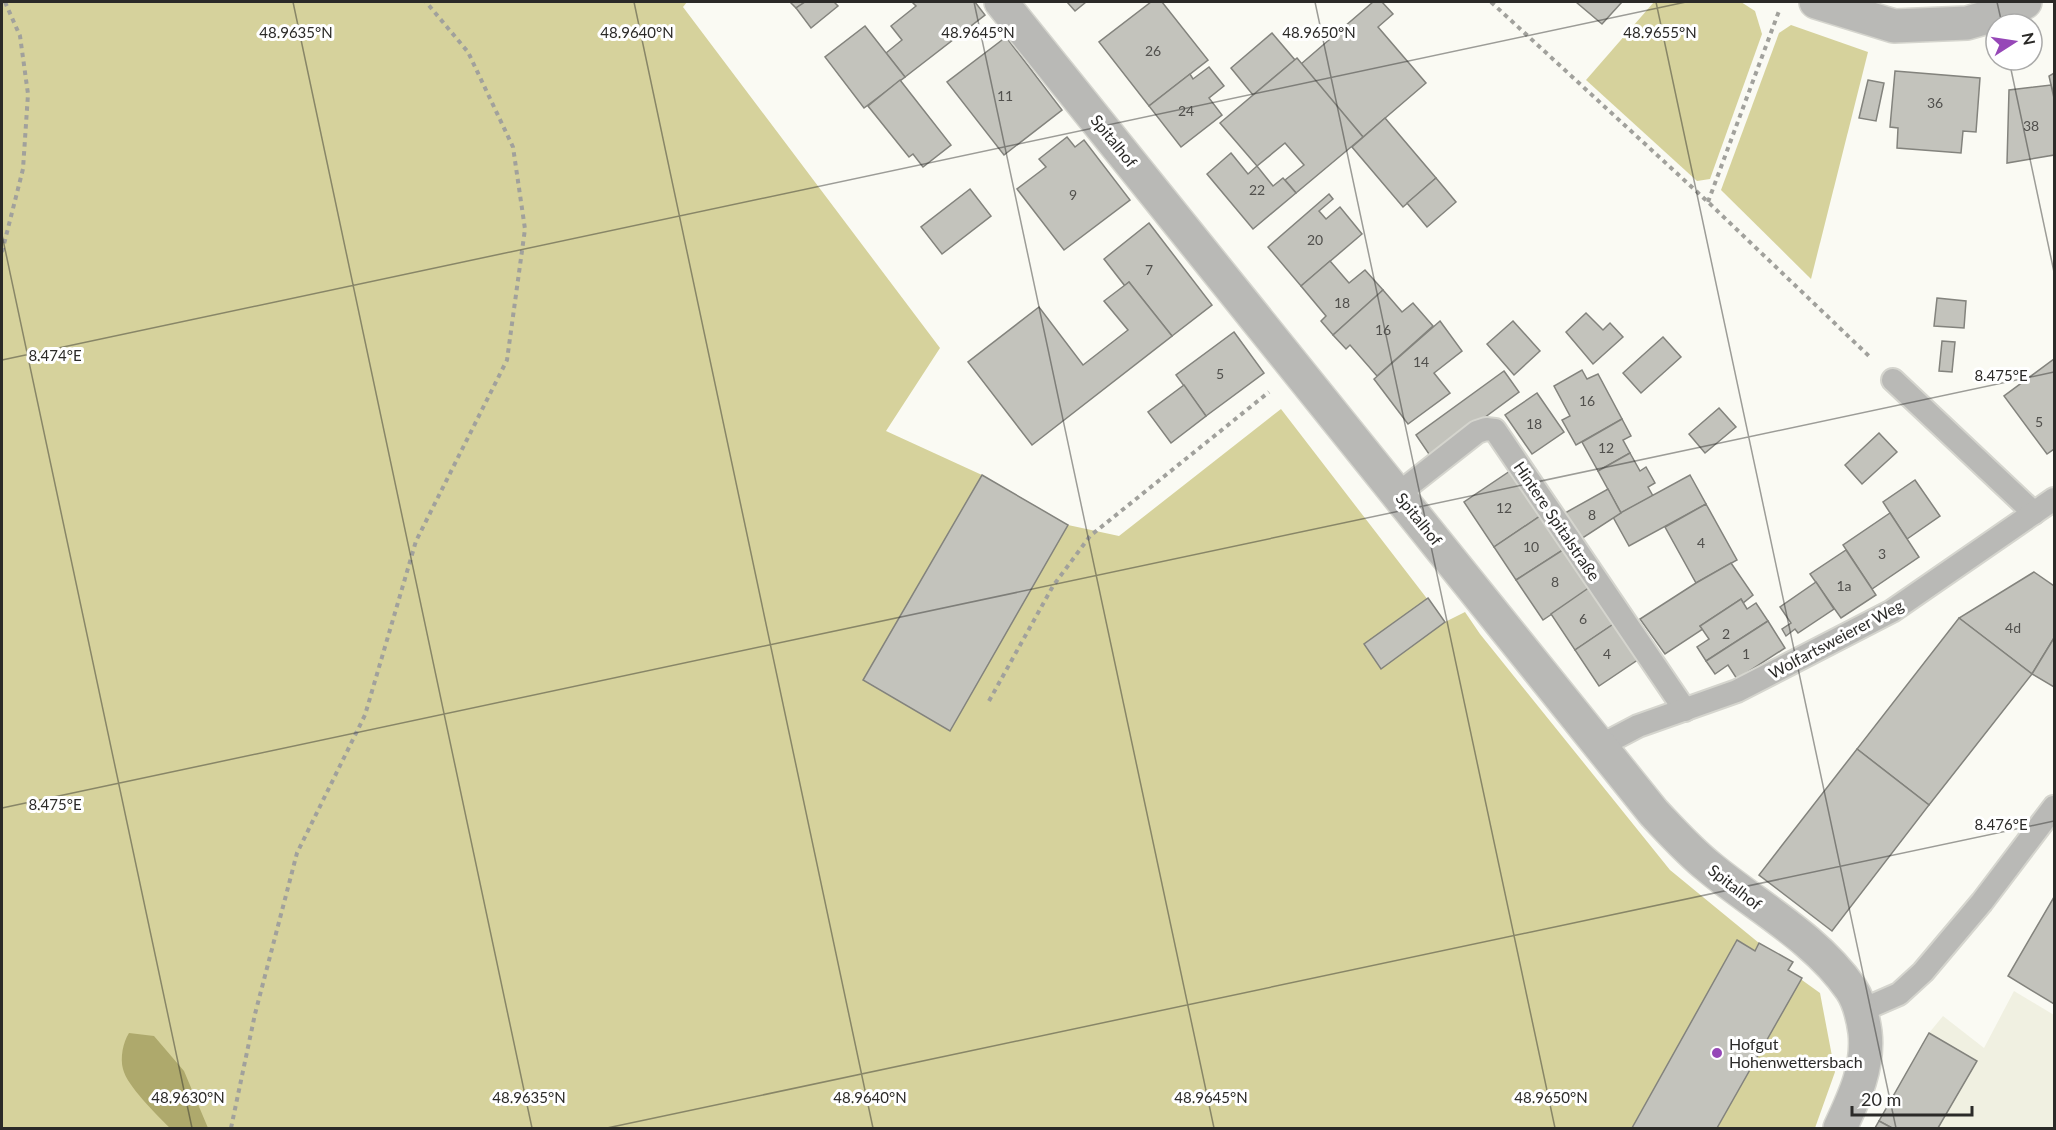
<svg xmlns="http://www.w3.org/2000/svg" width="2056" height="1130" viewBox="0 0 2056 1130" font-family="Lato,sans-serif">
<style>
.built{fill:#f0f0e1}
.green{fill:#d6d29c}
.water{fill:#aea96c}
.building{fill:#c3c3bc;stroke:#83837d;stroke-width:1.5}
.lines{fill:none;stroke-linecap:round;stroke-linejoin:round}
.service-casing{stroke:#d5d5ce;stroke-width:26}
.minor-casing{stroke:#d5d5ce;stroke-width:36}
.tertiary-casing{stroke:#d5d5ce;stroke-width:36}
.path{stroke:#a1a19c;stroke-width:4;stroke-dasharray:4.5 4.5;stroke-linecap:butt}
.service{stroke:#b9b9b6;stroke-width:22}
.minor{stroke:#b9b9b6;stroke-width:33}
.tertiary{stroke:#b9b9b6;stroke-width:33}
.ticks{fill:none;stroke:#2b2a28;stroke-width:1.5;stroke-opacity:0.45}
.poi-dot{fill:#9647b7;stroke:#fff;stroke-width:2}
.labels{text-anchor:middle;stroke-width:6;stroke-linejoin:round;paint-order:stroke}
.number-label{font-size:14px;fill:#51504d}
.street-label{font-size:16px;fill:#2b2a28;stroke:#fff}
.poi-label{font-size:16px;fill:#2b2a28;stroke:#fff;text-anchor:start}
.ticks-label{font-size:15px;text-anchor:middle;fill:#2b2a28;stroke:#fff;stroke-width:6;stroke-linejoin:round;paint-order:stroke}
</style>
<rect width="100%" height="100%" fill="#fafaf3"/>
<path class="built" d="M2014,991L2054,1015V1128H1892L1879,1121L1929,1033L1943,1016L1984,1048Z"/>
<g class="green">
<path d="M2,2H687L683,7L940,348L886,431L982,475L1068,525L1119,536L1281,409L1445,622L1465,612L1480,634L1670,870L1759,943L1793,962L1788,970L1820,993L1835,1072L1815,1128H2Z"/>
<path d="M1654,2H1741L1755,11L1762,34L1710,179L1697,181L1586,80Z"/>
<path d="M1791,25L1868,52L1811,279L1721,190L1779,33Z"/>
</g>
<path class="water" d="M129,1033L154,1036L184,1071L208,1128H170C157,1115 127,1086 123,1069C120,1058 123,1042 129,1033Z"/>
<g class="building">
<path d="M790,2H805L796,8Z"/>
<path d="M805,2H834L838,6L811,28L796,8Z"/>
<path d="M912,2H975L985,15L905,77L886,53L902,40L891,26L916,6Z"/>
<path d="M1067,2H1086L1075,11Z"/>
<path d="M1151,2H1162L1208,60L1149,106L1099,42Z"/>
<path d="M1373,2H1382L1393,14L1378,27L1426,83L1363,137L1301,64Z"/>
<path d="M1576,2H1622L1602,24Z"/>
<path d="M865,26L905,77L864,108L825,57Z"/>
<path d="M1272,33L1295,60L1253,95L1231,68Z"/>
<path d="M1006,37L1062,110L1004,155L947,82Z"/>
<path d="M1297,58L1363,137L1296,193L1285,180L1304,165L1285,143L1257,166L1220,123Z"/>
<path d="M1209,67L1224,86L1209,98L1222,115L1181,147L1149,106L1190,74L1193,79Z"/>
<path d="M1895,71L1980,78L1976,132L1963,131L1961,153L1897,148L1898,128L1890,127Z"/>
<path d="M2054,73V98L2049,76Z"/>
<path d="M900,80L951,145L923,167L913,154L909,157L868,106Z"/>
<path d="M1868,80L1884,83L1876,121L1859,118Z"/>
<path d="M2051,85L2054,98V155L2007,163L2009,90Z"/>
<path d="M1385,118L1436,178L1403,207L1352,147Z"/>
<path d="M1067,137L1075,147L1084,140L1130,200L1064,250L1017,189L1046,167L1039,159Z"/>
<path d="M1231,153L1248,174L1257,166L1273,186L1283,178L1296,193L1253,229L1207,174Z"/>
<path d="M1436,178L1456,202L1427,227L1407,203Z"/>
<path d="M970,189L991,216L942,254L921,227Z"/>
<path d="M1329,194L1333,199L1319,211L1326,219L1340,207L1362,234L1301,286L1268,247Z"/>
<path d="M1149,223L1212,305L1172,336L1129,282L1125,286L1104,259Z"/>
<path d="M1330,261L1349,283L1365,270L1383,290L1333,335L1321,321L1326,316L1301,286Z"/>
<path d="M1129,282L1172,336L1032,445L968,362L1039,307L1083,365L1128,330L1104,301Z"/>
<path d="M1383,290L1402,312L1413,303L1433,326L1377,376L1350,345L1346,349L1333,335Z"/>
<path d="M1937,298L1966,301L1964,328L1934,326Z"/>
<path d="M1586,313L1603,330L1610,323L1623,337L1593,364L1566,332Z"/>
<path d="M1440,321L1462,351L1434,373L1450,393L1408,424L1374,379Z"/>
<path d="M1513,321L1540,351L1514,375L1487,344Z"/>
<path d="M1234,332L1264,373L1206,416L1176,375Z"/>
<path d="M1663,337L1681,357L1641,393L1623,373Z"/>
<path d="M1942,341L1955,342L1952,372L1939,371Z"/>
<path d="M2054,359V449L2047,454L2004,396Z"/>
<path d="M1582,370L1587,379L1598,374L1622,419L1576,445L1562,420L1570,416L1554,386Z"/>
<path d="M1504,371L1519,392L1431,457L1416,435Z"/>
<path d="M1184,385L1206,416L1171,443L1148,412Z"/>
<path d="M1537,393L1564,432L1532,454L1505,415Z"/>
<path d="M1719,408L1736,427L1705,453L1689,434Z"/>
<path d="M1622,419L1631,436L1623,440L1630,453L1598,471L1582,442Z"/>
<path d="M1879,433L1897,452L1862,484L1845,465Z"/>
<path d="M1630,453L1640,471L1646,467L1655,483L1648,487L1653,496L1621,513L1598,471Z"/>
<path d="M1513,469L1543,514L1494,547L1464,502Z"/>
<path d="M982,475L1068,525L950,731L863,680Z"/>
<path d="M1690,475L1706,504L1629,546L1613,517Z"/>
<path d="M1915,480L1940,516L1907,539L1883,502Z"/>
<path d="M1608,489L1621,513L1581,539L1565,513Z"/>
<path d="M1706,504L1737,560L1696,583L1665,527Z"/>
<path d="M1546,512L1569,546L1516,580L1494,547Z"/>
<path d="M1890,513L1919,557L1872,589L1843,545Z"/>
<path d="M1569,546L1595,585L1543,620L1516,580Z"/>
<path d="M1846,550L1876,595L1841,618L1810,574Z"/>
<path d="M1731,563L1753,595L1743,603L1741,599L1700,626L1703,629L1665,654L1640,619L1696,583Z"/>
<path d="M2034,572L2054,586V638L2032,674L1959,618Z"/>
<path d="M1816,582L1834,609L1798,633L1795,629L1786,636L1782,629L1791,623L1780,607Z"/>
<path d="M1590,587L1615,623L1575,650L1551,614Z"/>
<path d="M1428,598L1445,622L1381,669L1364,644Z"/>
<path d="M1741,599L1747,609L1756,603L1768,621L1706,661L1697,647L1709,639L1700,626Z"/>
<path d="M1959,618L2032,674L1929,805L1857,749Z"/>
<path d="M1768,621L1785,648L1737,679L1728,665L1715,674L1706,661Z"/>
<path d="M1615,623L1639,659L1599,686L1575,650Z"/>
<path d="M2054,638V687L2032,674Z"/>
<path d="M1857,749L1929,805L1832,931L1759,875Z"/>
<path d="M2054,897V1004L2008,976Z"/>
<path d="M1737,940L1755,951L1759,943L1793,962L1788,970L1802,978L1717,1128H1632Z"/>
<path d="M1929,1033L1977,1061L1938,1128H1892L1879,1121Z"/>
<path d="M1879,1121L1892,1128H1875Z"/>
</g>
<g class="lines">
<g class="service-casing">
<g id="service">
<path d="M1893,380L2034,513"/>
<path d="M1398,494L1477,432L1486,429L1495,430L1685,710"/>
<path d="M1600,746L1638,726L1737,691L1892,611L2054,499"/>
<path d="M1860,1011L1899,994L1923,972L1982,902L2054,807"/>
</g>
</g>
<g class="minor-casing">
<path id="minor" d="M1816,2L1894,26L1967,23L2009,11L2025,2"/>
</g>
<g class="tertiary-casing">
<path id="tertiary" d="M1001,2L1654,813C1672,832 1689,851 1709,867C1756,906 1816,938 1851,989C1859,1001 1863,1018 1865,1032C1869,1067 1854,1098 1840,1128"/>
</g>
<g class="path">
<path d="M1491,2L1708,202L1871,358"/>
<path d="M1708,202L1779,11"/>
<path d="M2,252L23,169L28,94L20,36L5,2"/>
<path d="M989,701L1053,586L1090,536L1269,392"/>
<path d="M231,1128L255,1014L297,853L365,715L416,541L507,360L525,229L513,147L468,52L426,2"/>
</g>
<use href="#service" class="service"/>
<use href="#minor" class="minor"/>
<use href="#tertiary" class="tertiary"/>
</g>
<path class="ticks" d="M293,2L532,1128M634,2L873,1128M974,2L1214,1128M1315,2L1555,1128M1656,2L1896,1128M1997,2L2002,24M2009,60L2054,272M2,235L192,1128M2,360L1686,2M2,808L2054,372M607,1128L2054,821"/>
<circle class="poi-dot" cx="1717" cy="1053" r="6"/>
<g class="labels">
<g class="number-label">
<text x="1153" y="56">26</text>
<text x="1005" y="101">11</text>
<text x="1935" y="108">36</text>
<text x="1186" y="116">24</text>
<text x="2031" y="131">38</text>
<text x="1257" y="195">22</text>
<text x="1073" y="200">9</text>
<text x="1315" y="245">20</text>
<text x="1149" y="275">7</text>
<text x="1342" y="308">18</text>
<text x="1383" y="335">16</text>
<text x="1421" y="367">14</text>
<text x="1220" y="379">5</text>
<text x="1587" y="406">16</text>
<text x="2039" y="427">5</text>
<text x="1534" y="429">18</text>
<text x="1606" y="453">12</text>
<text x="1504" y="513">12</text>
<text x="1592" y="520">8</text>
<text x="1701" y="548">4</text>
<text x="1531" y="552">10</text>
<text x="1882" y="559">3</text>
<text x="1555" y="587">8</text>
<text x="1844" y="591">1a</text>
<text x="1583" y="624">6</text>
<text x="2013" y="633">4d</text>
<text x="1726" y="639">2</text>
<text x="1607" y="659">4</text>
<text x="1746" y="659">1</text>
</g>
<g class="street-label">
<text transform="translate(1114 141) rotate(51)" y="6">Spitalhof</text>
<text transform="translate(1419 519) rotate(51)" y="6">Spitalhof</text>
<text transform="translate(1557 521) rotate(56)" y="6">Hintere Spitalstraße</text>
<text transform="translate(1836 639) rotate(-28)" y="6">Wolfartsweierer Weg</text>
<text transform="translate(1735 887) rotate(38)" y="6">Spitalhof</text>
</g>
<g class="poi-label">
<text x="1729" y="1050">Hofgut<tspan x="1729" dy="18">Hohenwettersbach</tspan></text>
</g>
</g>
<g class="ticks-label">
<text x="296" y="38">48.9635°N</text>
<text x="637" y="38">48.9640°N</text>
<text x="978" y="38">48.9645°N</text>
<text x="1319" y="38">48.9650°N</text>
<text x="1660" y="38">48.9655°N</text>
<text x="55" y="361">8.474°E</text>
<text x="2001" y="381">8.475°E</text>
<text x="55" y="810">8.475°E</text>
<text x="2001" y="830">8.476°E</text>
<text x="188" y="1103">48.9630°N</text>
<text x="529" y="1103">48.9635°N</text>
<text x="870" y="1103">48.9640°N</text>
<text x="1211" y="1103">48.9645°N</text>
<text x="1551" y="1103">48.9650°N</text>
</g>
<rect width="2056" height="1130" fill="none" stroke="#2b2a28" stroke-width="6"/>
<g transform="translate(2014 42) rotate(78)"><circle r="28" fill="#ffffff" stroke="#aaaaa9" stroke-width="1.5"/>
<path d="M0-4.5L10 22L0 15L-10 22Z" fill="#9647b7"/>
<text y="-9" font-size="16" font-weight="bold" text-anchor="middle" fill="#2b2a28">N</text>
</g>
<path d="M1852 1106v9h120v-9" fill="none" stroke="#2b2a28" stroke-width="3"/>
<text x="1861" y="1106" font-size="18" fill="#2b2a28" stroke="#ffffff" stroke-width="4.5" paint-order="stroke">20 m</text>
</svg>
